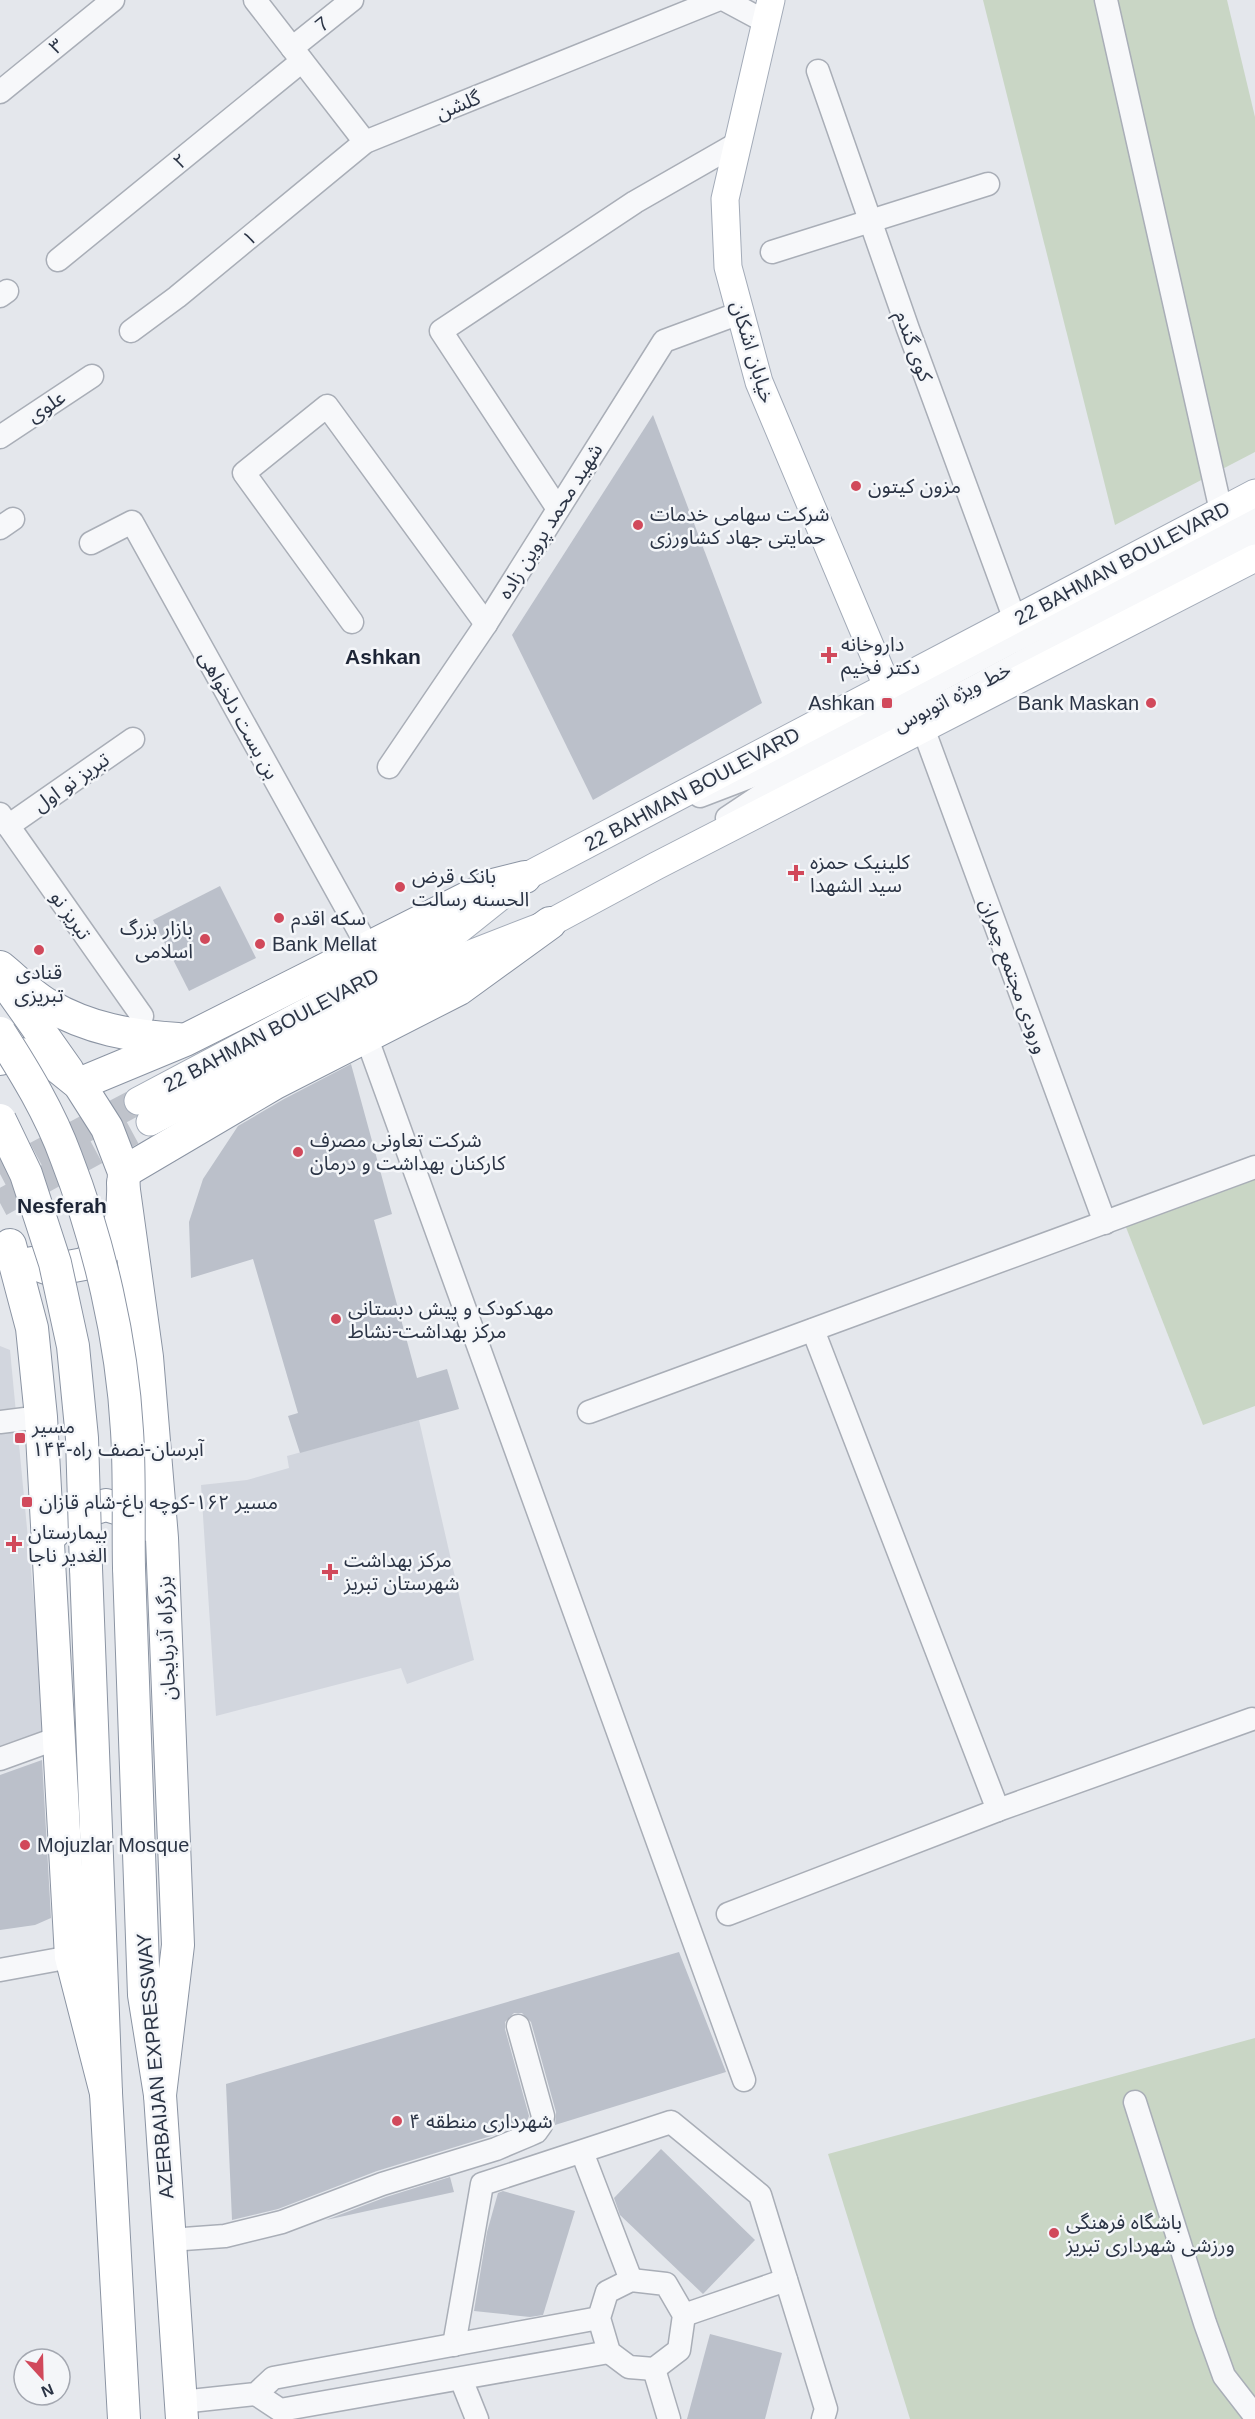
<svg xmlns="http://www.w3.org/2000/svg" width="1255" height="2419" viewBox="0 0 1255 2419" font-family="Arial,'Noto Sans Arabic',sans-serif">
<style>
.built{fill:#d2d6de}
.green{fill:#c9d6c5}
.building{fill:#bbc0ca}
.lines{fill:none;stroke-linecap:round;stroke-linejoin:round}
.major-tunnel{stroke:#bfc3cb;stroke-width:27;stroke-dasharray:27 14;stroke-linecap:butt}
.minor-casing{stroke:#a9aeb7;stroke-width:25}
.major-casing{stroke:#a3abb8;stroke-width:29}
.highway-casing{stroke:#8b94a3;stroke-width:34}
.minor{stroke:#f7f8fa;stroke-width:22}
.major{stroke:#fff;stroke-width:27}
.highway{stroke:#fff;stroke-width:32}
.highway-bridge-casing{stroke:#8b94a3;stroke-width:34;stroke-linecap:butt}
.highway-bridge{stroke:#fff;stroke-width:32}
.poi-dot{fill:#d1495b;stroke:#f4f6f9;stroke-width:2}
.labels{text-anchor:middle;stroke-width:5;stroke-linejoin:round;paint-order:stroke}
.street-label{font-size:20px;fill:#2b3445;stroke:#f4f6f9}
.poi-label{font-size:20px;fill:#2b3445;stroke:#f4f6f9;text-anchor:start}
.neighbourhood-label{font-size:21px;font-weight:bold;fill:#1d2536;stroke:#f4f6f9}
</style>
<rect width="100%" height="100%" fill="#e4e7ec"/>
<g class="built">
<path d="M0,1346L10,1350L47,1738L0,1753Z"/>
<path d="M419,1420L474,1660L407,1684L401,1668L216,1716L201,1485L247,1480L289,1468L287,1456Z"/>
</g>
<g class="green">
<path d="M983,0H1227L1255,117V452L1115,525Z"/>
<path d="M1255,1167V1406L1203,1425L1122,1217Z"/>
<path d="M1255,2038V2419H910L828,2154Z"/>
</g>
<g class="building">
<path d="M653,415L762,703L593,800L512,635Z"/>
<path d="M220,886L256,958L189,991L153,920Z"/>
<path d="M351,1064L392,1214L374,1220L417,1378L447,1369L459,1409L300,1453L288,1416L298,1413L253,1259L191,1278L189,1222L203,1179L238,1126L284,1099Z"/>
<path d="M42,1760L51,1918L35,1925L0,1930V1775Z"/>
<path d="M679,1952L726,2072L555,2125L556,2112L531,2022L522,2013H514L505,2022V2029L529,2116L527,2121L491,2136L377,2171L278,2209L232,2220L226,2084Z"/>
<path d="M661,2149L755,2240L703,2294L620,2215L614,2198Z"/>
<path d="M450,2177L454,2192L326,2220L386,2197Z"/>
<path d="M503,2191L575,2211L543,2315L530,2317L474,2311L487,2232L498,2193Z"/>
<path d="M710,2334L782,2353L765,2419H687Z"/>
</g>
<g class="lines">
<g class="major-tunnel">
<path d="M0,1174L138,1101"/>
<path d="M0,1203L150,1122"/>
</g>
<g class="minor-casing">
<g id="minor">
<path d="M255,0L365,142"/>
<path d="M725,0L766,22"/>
<path d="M1106,0L1221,511"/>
<path d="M292,48L352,0"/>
<path d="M818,71L908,329L1015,620"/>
<path d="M0,92L113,0"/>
<path d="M772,252L988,184"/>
<path d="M58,260L302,61"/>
<path d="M0,296L7,291"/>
<path d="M131,331L177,297L365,142L717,0"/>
<path d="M0,437L92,376"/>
<path d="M558,509L441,331L635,202L738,143"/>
<path d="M0,528L13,519"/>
<path d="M91,543L132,522L369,949"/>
<path d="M352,622L244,473L327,406L486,624"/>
<path d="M923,728L1105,1223"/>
<path d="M389,767L486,624L664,341L740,313"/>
<path d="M700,796L776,767L1255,514"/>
<path d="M0,814L142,1016"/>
<path d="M727,818L784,780L955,697L1255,537"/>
<path d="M8,826L133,739"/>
<path d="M366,1036L744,2080"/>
<path d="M813,1330L998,1810"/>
<path d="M589,1412L1255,1167"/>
<path d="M0,1422L41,1417"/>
<path d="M0,1759L58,1738"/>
<path d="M728,1914L998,1810L1252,1719"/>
<path d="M0,1970L71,1957"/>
<path d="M1135,2102L1205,2323L1224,2376L1255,2416"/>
<path d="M582,2152L631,2280"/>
<path d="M170,2240L225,2236L282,2222L382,2184L496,2149L529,2135L536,2132L541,2125L543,2116L518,2026"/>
<path d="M631,2280L666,2284L684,2315L679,2350L654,2369L629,2367L609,2352L599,2318L607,2292Z"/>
<path d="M684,2315L786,2280"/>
<path d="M454,2345L482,2184L671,2122L760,2195L826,2409L823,2419"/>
<path d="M654,2369L669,2419"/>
<path d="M461,2379L477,2419"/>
<path d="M256,2394L280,2410L609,2352"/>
<path d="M181,2402L256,2394L273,2378L599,2318"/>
</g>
</g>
<g class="major-casing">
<g id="major">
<path d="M771,0L725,199L728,267L759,382L887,686"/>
<path d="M138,1101L455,933L525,877L1255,493"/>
<path d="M150,1122L465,956L550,923L656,866L1255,558"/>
</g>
</g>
<g class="highway-casing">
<g id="highway">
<path d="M0,967C16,980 31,995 48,1005C89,1029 131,1036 178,1039"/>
<path d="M8,986L68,1071"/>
<path d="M0,1059L21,1054L48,1059L79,1084L107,1128L124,1172L122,1217L111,1245L84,1264L52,1270L32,1263"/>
<path d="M79,1084L185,1040L493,885L525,877"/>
<path d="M124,1172L275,1083L459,989L550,923"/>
<path d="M123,1183L147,1357L162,1538L178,1945L160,2095"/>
<path d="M10,1245L32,1328L41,1417L71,1957L106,2093"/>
<path d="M47,1539L72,1515L106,1505L139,1515L149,1525"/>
<path d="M86,1568L106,2093L124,2419"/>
<path d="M129,1568L144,1995L160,2095L182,2419"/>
</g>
</g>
<use href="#minor" class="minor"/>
<use href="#major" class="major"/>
<use href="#highway" class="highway"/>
<g class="highway-bridge-casing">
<g id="highway-bridge">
<path d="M0,1033C25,1072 50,1113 66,1157C99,1242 122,1340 127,1431C130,1477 128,1522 129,1568"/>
<path d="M0,1120L26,1174L55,1263L73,1346L82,1438L86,1568"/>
</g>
</g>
<use href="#highway-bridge" class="highway-bridge"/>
</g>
<g class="poi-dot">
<circle cx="856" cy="486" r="6"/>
<circle cx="638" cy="525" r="6"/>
<path d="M826 646h6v6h6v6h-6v6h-6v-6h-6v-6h6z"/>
<rect x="881" y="697" width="12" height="12" rx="3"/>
<circle cx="1151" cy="703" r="6"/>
<path d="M793 864h6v6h6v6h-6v6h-6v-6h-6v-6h6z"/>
<circle cx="400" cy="887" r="6"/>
<circle cx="279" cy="918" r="6"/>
<circle cx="205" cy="939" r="6"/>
<circle cx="260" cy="944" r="6"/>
<circle cx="39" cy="950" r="6"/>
<circle cx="298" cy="1152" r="6"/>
<circle cx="336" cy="1319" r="6"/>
<rect x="14" y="1432" width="12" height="12" rx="3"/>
<rect x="21" y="1496" width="12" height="12" rx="3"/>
<path d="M11 1535h6v6h6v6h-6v6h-6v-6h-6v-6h6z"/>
<path d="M327 1563h6v6h6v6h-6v6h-6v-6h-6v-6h6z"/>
<circle cx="25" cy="1845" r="6"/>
<circle cx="397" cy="2121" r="6"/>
<circle cx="1054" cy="2233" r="6"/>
</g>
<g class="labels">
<g class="street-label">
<text transform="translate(322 24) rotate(-39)" y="7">7</text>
<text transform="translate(56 46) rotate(-39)" y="7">۳</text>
<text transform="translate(458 105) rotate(-22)" y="7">گلشن</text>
<text transform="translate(180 161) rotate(-39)" y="7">۲</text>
<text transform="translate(249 238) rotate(-39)" y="7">۱</text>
<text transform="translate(914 346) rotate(70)" y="7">کوی گندم</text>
<text transform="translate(753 352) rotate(73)" y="7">خیابان اشکان</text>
<text transform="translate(46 406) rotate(-33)" y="7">علوی</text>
<text transform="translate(550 521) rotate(-58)" y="7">شهید محمد پروین زاده</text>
<text transform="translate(1122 563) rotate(-28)" y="7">22 BAHMAN BOULEVARD</text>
<text transform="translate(952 697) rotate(-27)" y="7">خط ویژه اتوبوس</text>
<text transform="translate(239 715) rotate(61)" y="7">بن بست دلخواهی</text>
<text transform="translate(71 782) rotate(-35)" y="7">تبریز نو اول</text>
<text transform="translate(692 789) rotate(-28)" y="7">22 BAHMAN BOULEVARD</text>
<text transform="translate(71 915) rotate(55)" y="7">تبریز نو</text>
<text transform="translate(1014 976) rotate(70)" y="7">ورودی مجتمع چمران</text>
<text transform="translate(271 1030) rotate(-28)" y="7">22 BAHMAN BOULEVARD</text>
<text transform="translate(166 1638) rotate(-92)" y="7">بزرگراه آذربایجان</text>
<text transform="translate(155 2066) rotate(-95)" y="7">AZERBAIJAN EXPRESSWAY</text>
</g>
<g class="poi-label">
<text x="868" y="493">مزون کیتون</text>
<text x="650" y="521">شرکت سهامی خدمات<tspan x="650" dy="23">حمایتی جهاد کشاورزی</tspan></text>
<text x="841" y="651">داروخانه<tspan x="841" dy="23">دکتر فخیم</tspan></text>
<text x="875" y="710" text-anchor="end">Ashkan</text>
<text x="1139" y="710" text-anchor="end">Bank Maskan</text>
<text x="810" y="869">کلینیک حمزه<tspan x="810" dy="23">سید الشهدا</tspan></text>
<text x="412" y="883">بانک قرض<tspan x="412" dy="23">الحسنه رسالت</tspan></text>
<text x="291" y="925">سکه اقدم</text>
<text x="193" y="935" text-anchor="end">بازار بزرگ<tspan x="193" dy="23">اسلامی</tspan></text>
<text x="272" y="951">Bank Mellat</text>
<text x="39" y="979" text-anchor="middle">قنادی<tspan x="39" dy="23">تبریزی</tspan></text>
<text x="310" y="1147">شرکت تعاونی مصرف<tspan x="310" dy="23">کارکنان بهداشت و درمان</tspan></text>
<text x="348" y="1315">مهدکودک و پیش دبستانی<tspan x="348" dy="23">مرکز بهداشت-نشاط</tspan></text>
<text x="32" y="1433">مسیر<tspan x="32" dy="23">۱۴۴-آبرسان-نصف راه</tspan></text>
<text x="39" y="1509">مسیر ۱۶۲-کوچه باغ-شام قازان</text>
<text x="28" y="1539">بیمارستان<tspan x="28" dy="23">الغدیر ناجا</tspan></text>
<text x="344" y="1567">مرکز بهداشت<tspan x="344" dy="23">شهرستان تبریز</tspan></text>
<text x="37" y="1852">Mojuzlar Mosque</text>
<text x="409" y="2128">شهرداری منطقه ۴</text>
<text x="1066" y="2229">باشگاه فرهنگی<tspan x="1066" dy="23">ورزشی شهرداری تبریز</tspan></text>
</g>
<g class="neighbourhood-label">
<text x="383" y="664">Ashkan</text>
<text x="62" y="1213">Nesferah</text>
</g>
</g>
<g transform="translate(42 2377) rotate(158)"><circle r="28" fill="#f4f6f9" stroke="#a4a8b1" stroke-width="1.5"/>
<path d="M0-4.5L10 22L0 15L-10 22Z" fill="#d1495b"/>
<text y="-9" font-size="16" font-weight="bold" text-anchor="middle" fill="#2b3445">N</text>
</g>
</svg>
